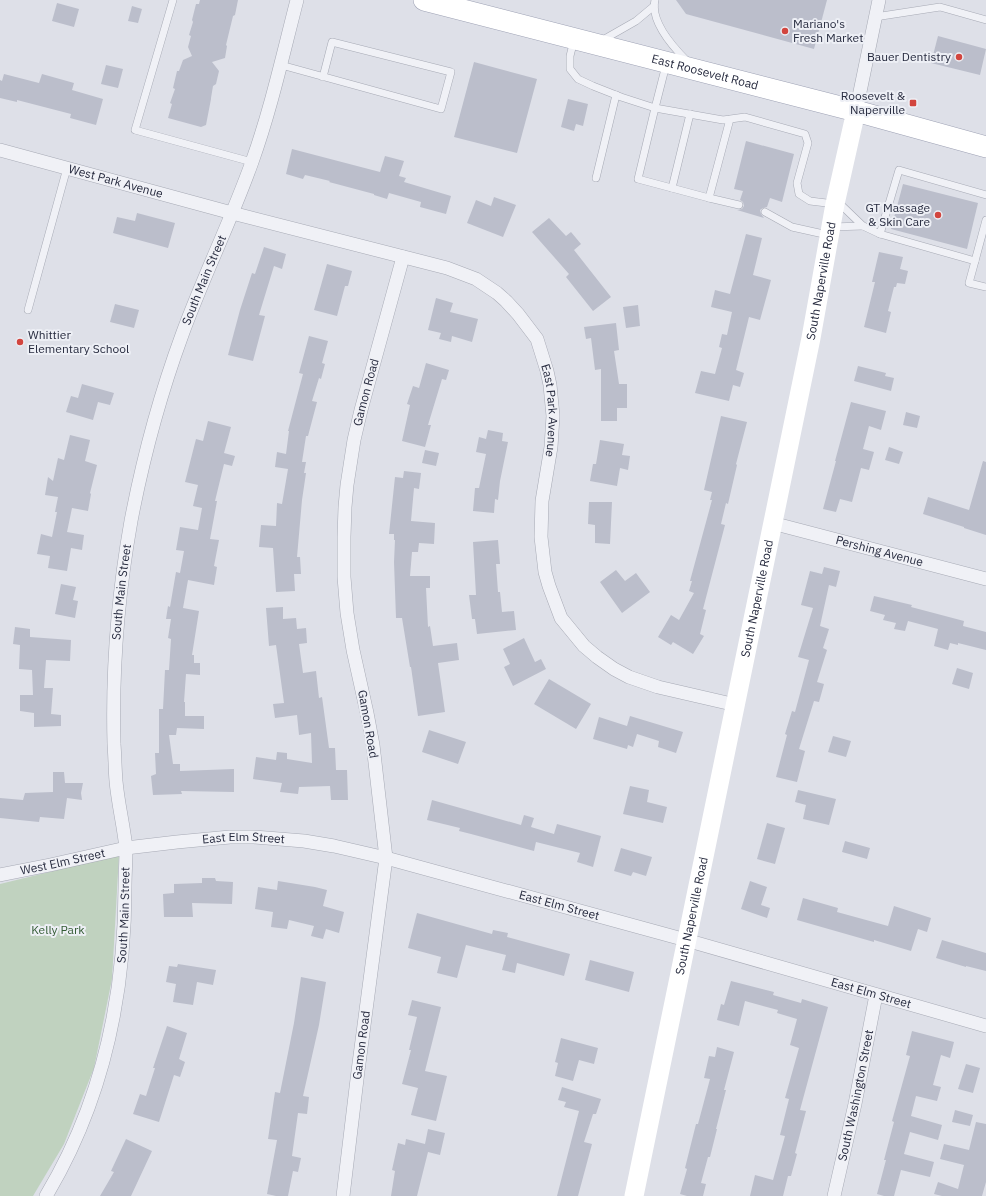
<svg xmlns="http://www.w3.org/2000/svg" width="986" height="1196" viewBox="0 0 986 1196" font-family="'IBM Plex Sans',sans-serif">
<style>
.green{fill:#c0d2bf}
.building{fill:#bbbecb}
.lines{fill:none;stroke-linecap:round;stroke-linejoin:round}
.service-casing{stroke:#a7aab5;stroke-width:8}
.minor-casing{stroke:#a7aab5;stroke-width:14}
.primary-casing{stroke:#9da1b4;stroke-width:22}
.service{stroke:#f0f1f6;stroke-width:7}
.minor{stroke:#f0f1f6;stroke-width:13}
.secondary{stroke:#fff;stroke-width:19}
.primary{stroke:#fff;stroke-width:21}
.poi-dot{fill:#d2453e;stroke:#edeff5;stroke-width:1.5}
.labels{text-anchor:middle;stroke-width:4;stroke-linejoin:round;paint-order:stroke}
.poi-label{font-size:12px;fill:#272b3f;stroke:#edeff5;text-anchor:end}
.street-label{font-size:12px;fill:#272b3f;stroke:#edeff5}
.park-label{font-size:12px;fill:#335b34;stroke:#edeff5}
</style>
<rect width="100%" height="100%" fill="#dee0e8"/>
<path class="green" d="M119,855L112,979L94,1068L64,1144L33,1196H0V884Z"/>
<g class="building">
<path d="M200,0H238L235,15L233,16L226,45L227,46L225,58L212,62L219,71L216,84L213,86L211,98V99L206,125L201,127L168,118L172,104L170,103L175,89L173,88L177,71H179L183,60L192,56L188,47L191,36L189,35L193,22L192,20L196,4H199Z"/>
<path d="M676,0H827L814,49L686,14Z"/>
<path d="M57,3L79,9L74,27L52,21Z"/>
<path d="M132,6L142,9L138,23L128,21Z"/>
<path d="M938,36L986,49L980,75L931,63Z"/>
<path d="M474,62L537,79L517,153L454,137Z"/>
<path d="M106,65L123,69L118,88L101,84Z"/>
<path d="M4,74L39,83L42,74L74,83L72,90L103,99L96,125L70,118L71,114L17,100V102L0,98V80L2,81Z"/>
<path d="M568,99L588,104L583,126L576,124L574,131L561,127Z"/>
<path d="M746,141L794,154L782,202L770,198L767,207L763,208L760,210L761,214L764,218L737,210L742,209L744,206L743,202L740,200L743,191L734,189Z"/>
<path d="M292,149L380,172L385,156L404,161L399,176L406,178L404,182L451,196L446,214L420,207L421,202L389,193L387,199L374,195V194L329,182L330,181L305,175L303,179L286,174Z"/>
<path d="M903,184L978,203L967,249L891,229Z"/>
<path d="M494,197L516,205L503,237L467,223L476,200L491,206Z"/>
<path d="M137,213L175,223L168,248L113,233L117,217L135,221Z"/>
<path d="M549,218L566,236L571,232L581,244L574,250L611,297L593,311L566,277L569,274L532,232Z"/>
<path d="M746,234L762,238L753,275L771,280L760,320L749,317L736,370L744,373L740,387L733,385L729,401L695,393L701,371L715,374L722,348L719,347L722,334L727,335L732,312L711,307L715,290L730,294Z"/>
<path d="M264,247L286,254L282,269L274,266L259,315L265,316L253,361L228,355L240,310L252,273L255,274Z"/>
<path d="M879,252L903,257L900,269L908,271L905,284L897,283L896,287H894L888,311L891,312L886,333L864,327L875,282H872Z"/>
<path d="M327,264L352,271L348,286H345L337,316L314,310Z"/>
<path d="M436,298L453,303L450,312L478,319L472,342L452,336L451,342L439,339L441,333L428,330Z"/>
<path d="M115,304L139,310L134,328L110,322Z"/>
<path d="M638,305L640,326L626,328L623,307Z"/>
<path d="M616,323L619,350L614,351L619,384H627V408H617V421H601V369L595,370L591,338L586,339L584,327Z"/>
<path d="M309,336L328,341L322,363L325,364L321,379L319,378L312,401L317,402L308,436H306L302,462H306L304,473H306L302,500L297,557H300L301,574H294L295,591L276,592L273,548L259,547L261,525L276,526L277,503L282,504L288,469L275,467L277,452L286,454L289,431H288L303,374L299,373Z"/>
<path d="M426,363L449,370L446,380L442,379L428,425H431L425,447L402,441L410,405L407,404L413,386L419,388Z"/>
<path d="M858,366L886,373L885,376L894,378L891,391L854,381Z"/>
<path d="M82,384L114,393L110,405L98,402L93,420L66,412L71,396L78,398Z"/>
<path d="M851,402L886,411L881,430L869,426L863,449L874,452L869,470L861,468L852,502L840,499L836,512L823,509L836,461H835Z"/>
<path d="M906,412L920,416L917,428L903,425Z"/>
<path d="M721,416L747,422L736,464L737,465L728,504L726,503L721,524L725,525L703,609L706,610L700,634L704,636L693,654L673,642L671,645L658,637L671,615L679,620L694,593L689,591L692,581H690L712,500H710L712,492L704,490Z"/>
<path d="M208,421L231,427L224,453L235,456L232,466L224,464L215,501H217L210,539L219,540L214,566L217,567L214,585L188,580L183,608L199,611L192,655H194V663H200V675L186,674L184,702H185V716H204V729L177,728L176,735H169L173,764H180V771L234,769V792L181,791L182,794L153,795L151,776L156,774L155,753H159V709H163L165,670H169L171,639L168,638L171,619H166L168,606L170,607L176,572L180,573L184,551L176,550L180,527L198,530L202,508L193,506L198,485L185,482L196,439L203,441Z"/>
<path d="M488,430L503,433L502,441L508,442L500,481L498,500L495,499L494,513L473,511L475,488H479L486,454L476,452L479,437L486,439Z"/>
<path d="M70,435L90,440L85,461L97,465L90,493L91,494L88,511L72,508L67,532L84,535L82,550L71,548L67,571L48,568L50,556L37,554L41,534L52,537L57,512H55L58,497L45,495L48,477L53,481L58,458L64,460Z"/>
<path d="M600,440L624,444L622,455L630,456L628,470L620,468L617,486L590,481L593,464H596Z"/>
<path d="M889,447L903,452L899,464L885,460Z"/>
<path d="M425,450L439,453L436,466L422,463Z"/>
<path d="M983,461L986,462V535L964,528V527L923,514L928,497L969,510Z"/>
<path d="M404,471L421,473L419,489L414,488L411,521L435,523L434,544L419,543L418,552H412L410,576H430V588H426L428,627L430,626L433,646L457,643L459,660L438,663L445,712L418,716L411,667H410L402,618H396L394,562L395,540H394V534H389L395,477L403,478Z"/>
<path d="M589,502H612L610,544L595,543V525L588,524Z"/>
<path d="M498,540L500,564H496L498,592H500L502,612L514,611L516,630L477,634L475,619H472L469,595H476L473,542Z"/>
<path d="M824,567L840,571L836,587L829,585L820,626L829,629L823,648L827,650L817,682L824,684L819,702L814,701L799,749L805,751L797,782L776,777L787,735L785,734L792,711L795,712L809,660L798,657L813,608L801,605L810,571L822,574Z"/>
<path d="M616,570L625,581L636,573L650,592L622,613L600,582Z"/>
<path d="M61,584L76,587L73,600L78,601L75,618L55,614Z"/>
<path d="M874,596L912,605L911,607L964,621L963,626L986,632V650L958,643V645L950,643L948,650L934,646L938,629L908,621L905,631L894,629L896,623L883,620L885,615L870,611Z"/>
<path d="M283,607V619L296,618L297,629L306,628L307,643L299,644L303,673L316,671L319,698L322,697L329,748H335L336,770H347L348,800H331L330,786L299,787L298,794L280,792L282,783L253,779L256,757L276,760L277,752L287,753V759L312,763L311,733L299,735L297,715L275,718L273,704L284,703L276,645L269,646L266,608Z"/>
<path d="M15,627L30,629V637L71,640L70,661L46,660L44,688H53L51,714L61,715V726L34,727V713L20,711V695H33L32,670L19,669L20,645L13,644Z"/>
<path d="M524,638L535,662L541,659L546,669L513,686L504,667L510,664L503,649Z"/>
<path d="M957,668L973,673L969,689L952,684Z"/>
<path d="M549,679L591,704L576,729L534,704Z"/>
<path d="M630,716L683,732L676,753L658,747L659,741L637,734L633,747L628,745L627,749L593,739L599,717L627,726Z"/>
<path d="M429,730L466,742L458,764L422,752Z"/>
<path d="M833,736L851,741L846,757L828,752Z"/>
<path d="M53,772H64L65,783H83L81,793L82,800L67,798L64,819L40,817L39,822L0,818V798L23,800L25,793L53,792Z"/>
<path d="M630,786L649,790L647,802L667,807L663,823L623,814Z"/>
<path d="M798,790L836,799L829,825L803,819L806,805L795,802Z"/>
<path d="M432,800L521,825L524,815L534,818L531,827L554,834L557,824L601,836L593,867L577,862L580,853L536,842L534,851L471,834L459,831L460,828L427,820Z"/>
<path d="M767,823L785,828L775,864L757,859Z"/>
<path d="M845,841L870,848L867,859L842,852Z"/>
<path d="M621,848L652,857L646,876L633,872L631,876L614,871Z"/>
<path d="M202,878H215L216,881L233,882L232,904L192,903L193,917H164L163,894L174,893V884L202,883Z"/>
<path d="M278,881L315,887L327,890L323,906L344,912L339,933L326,929L323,939L311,936L314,926L289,920L287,929L271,927L273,912L255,909L258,887L277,890Z"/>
<path d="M750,881L767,887L761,905L770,908L767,918L741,909Z"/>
<path d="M803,898L838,908L837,912L888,926L894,906L931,918L927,932L918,929L911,951L874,940V942L797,920Z"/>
<path d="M417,913L492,934L493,930L508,933L507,937L570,954L564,976L517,963L515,973L502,970L506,955L466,945L457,978L437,973L441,957L408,948Z"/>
<path d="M942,940L986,953V971L966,966V967L936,958Z"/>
<path d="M590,960L634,972L629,992L585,980Z"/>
<path d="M178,964L216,970L213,985L197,982L193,1005L173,1002L176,984L166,982L169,966L177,967Z"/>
<path d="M301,977L326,982L319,1025L303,1096L309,1097L307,1114L298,1113L292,1156L301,1158L298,1172L293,1171L288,1196H276L267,1194L277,1140L268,1139L275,1092L280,1093L294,1023Z"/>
<path d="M731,981L774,992L773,995L801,1003L802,999L828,1007L800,1110L806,1111L795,1153L797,1154L791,1176H788L783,1196H750L755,1175L773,1180L785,1136L780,1135L789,1099L785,1098L799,1048L790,1045L797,1019L777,1013L778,1010L745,1001L739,1026L717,1020L721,1004L724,1005Z"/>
<path d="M412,1000L441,1007L425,1071L447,1076L436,1121L411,1115L418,1088L402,1084L411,1050H409L417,1017L408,1015Z"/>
<path d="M167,1026L187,1033L179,1059L185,1062L180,1077L174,1075L159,1122L133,1114L140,1094L146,1096L155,1068H153Z"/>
<path d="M912,1031L954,1042L950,1058L941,1055L933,1085L941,1087L937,1101L916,1096L911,1116L942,1125L938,1140L910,1132L904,1154L934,1162L930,1177L901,1170L894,1196H884L877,1194L886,1160H884L894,1122L892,1121L910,1056L906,1055Z"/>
<path d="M561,1038L598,1048L594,1064L579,1060L573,1081L555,1076L558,1063L555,1062Z"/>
<path d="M717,1047L734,1052L724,1090H726L716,1129H717L710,1157H708L701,1183L706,1184L703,1196H687L680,1194L687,1169L685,1168L696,1124H698L710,1079L704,1078L709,1056L715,1057Z"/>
<path d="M966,1064L980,1068L973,1093L958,1089Z"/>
<path d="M562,1087L601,1099L596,1114H593L584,1142L592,1144L578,1196H557L579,1111L564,1107L566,1102L558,1100Z"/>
<path d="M955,1110L973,1115L970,1126L952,1122Z"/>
<path d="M976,1122L986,1124V1182L982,1196H942L934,1194L938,1182L958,1189L964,1165L940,1159L944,1144L969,1150Z"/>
<path d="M428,1129L445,1133L440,1155L428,1152L417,1196H391L395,1171L392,1170L398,1143L405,1145L406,1139L425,1144Z"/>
<path d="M126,1139L152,1151L131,1196H100L114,1172L111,1171Z"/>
</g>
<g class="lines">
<g class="service-casing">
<g id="service">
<path d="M173,0L135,130L252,162"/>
<path d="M655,0C650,21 673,47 687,61"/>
<path d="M875,17L940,7L986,20"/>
<path d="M574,40L570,56V69L578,79L593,86L621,97L655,108L666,65"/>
<path d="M601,41L636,21L654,6"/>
<path d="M281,65L441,109L451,72L332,42L323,77"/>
<path d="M730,119L709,198L638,179L655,108L723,120L745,117L805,134L808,143L797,183L799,194L810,201L835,204"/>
<path d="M596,178L616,95"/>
<path d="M672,188L690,114"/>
<path d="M986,195L899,170L880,234L975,261L969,283L986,287"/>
<path d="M709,198L739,205"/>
<path d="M838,202L863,226L880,234"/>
<path d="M765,212L792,227L828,235"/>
<path d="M831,227L863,226"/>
<path d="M975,261L986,220"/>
<path d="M28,310L67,168"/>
</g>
</g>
<g class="minor-casing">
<g id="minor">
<path d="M856,111L879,0"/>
<path id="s1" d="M0,150L232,213L447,268L476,279L497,293L506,301L518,314L537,339L547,371L550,385L553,416L551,447L542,501L541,537L545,572L549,586L561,618L584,646L597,657L614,669L629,677L658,687L736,705"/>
<path id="s2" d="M772,523L986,579"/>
<path id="s3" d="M0,875L50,865L126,848L177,842L230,837H254L304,841L334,846L386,858L686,940L986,1026"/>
<path id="s4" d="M46,1196C103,1101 125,997 125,887C125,874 126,862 126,849C124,827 118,804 116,781C115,769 115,757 114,744C112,670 118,594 131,521C143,458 160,395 182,335C203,277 231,221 252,162C271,109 283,54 297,0"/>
<path id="s5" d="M343,1196L358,1071L386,858L373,745L367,713L353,650L347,613L344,577V537L345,507L347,485L354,440L361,410L403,257"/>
<path id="s6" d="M834,1196L855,1104L876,995"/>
</g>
</g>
<g class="primary-casing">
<g id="primary">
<path id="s8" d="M424,0L856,111L986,147"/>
</g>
</g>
<use href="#service" class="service"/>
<use href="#minor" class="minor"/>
<path class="secondary" id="s7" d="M634,1196L811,338L835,204L856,111"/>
<use href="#primary" class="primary"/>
</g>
<g class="poi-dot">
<circle cx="785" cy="31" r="4"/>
<circle cx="959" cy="57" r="4"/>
<rect x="909" y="99" width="8" height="8" rx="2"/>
<circle cx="938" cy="215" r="4"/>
<circle cx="20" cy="342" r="4"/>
</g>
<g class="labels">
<g class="poi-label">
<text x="793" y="28" text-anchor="start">Mariano's<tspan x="793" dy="14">Fresh Market</tspan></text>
<text x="951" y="61">Bauer Dentistry</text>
<text x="905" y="100">Roosevelt &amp;<tspan x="905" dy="14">Naperville</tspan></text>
<text x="930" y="212">GT Massage<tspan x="930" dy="14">&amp; Skin Care</tspan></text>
<text x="28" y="339" text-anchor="start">Whittier<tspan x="28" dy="14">Elementary School</tspan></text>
</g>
<g class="street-label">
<text dy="4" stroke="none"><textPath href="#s8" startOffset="290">East Roosevelt Road</textPath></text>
<text dy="4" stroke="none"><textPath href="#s1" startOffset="120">West Park Avenue</textPath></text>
<text dy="4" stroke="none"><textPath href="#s4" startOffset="943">South Main Street</textPath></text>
<text dy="4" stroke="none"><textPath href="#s7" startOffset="934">South Naperville Road</textPath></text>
<text dy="4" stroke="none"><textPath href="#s5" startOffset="812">Gamon Road</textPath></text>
<text dy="4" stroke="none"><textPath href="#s1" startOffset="653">East Park Avenue</textPath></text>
<text dy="4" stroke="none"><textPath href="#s2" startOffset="111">Pershing Avenue</textPath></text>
<text dy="4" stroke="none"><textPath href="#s4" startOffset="619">South Main Street</textPath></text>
<text dy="4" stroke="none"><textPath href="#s7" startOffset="610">South Naperville Road</textPath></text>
<text transform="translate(368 724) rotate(80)" y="4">Gamon Road</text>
<text dy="4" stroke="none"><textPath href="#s3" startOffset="247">East Elm Street</textPath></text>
<text dy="4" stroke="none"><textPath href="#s3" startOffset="64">West Elm Street</textPath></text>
<text dy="4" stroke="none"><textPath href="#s3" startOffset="571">East Elm Street</textPath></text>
<text dy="4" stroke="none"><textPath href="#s4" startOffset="295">South Main Street</textPath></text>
<text dy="4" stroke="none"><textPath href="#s7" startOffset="286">South Naperville Road</textPath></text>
<text dy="4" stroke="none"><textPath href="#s3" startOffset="895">East Elm Street</textPath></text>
<text dy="4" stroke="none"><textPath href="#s5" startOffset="152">Gamon Road</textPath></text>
<text dy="4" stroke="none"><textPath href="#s6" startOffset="103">South Washington Street</textPath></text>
</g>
<g class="park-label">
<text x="58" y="934">Kelly Park</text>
</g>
</g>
</svg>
